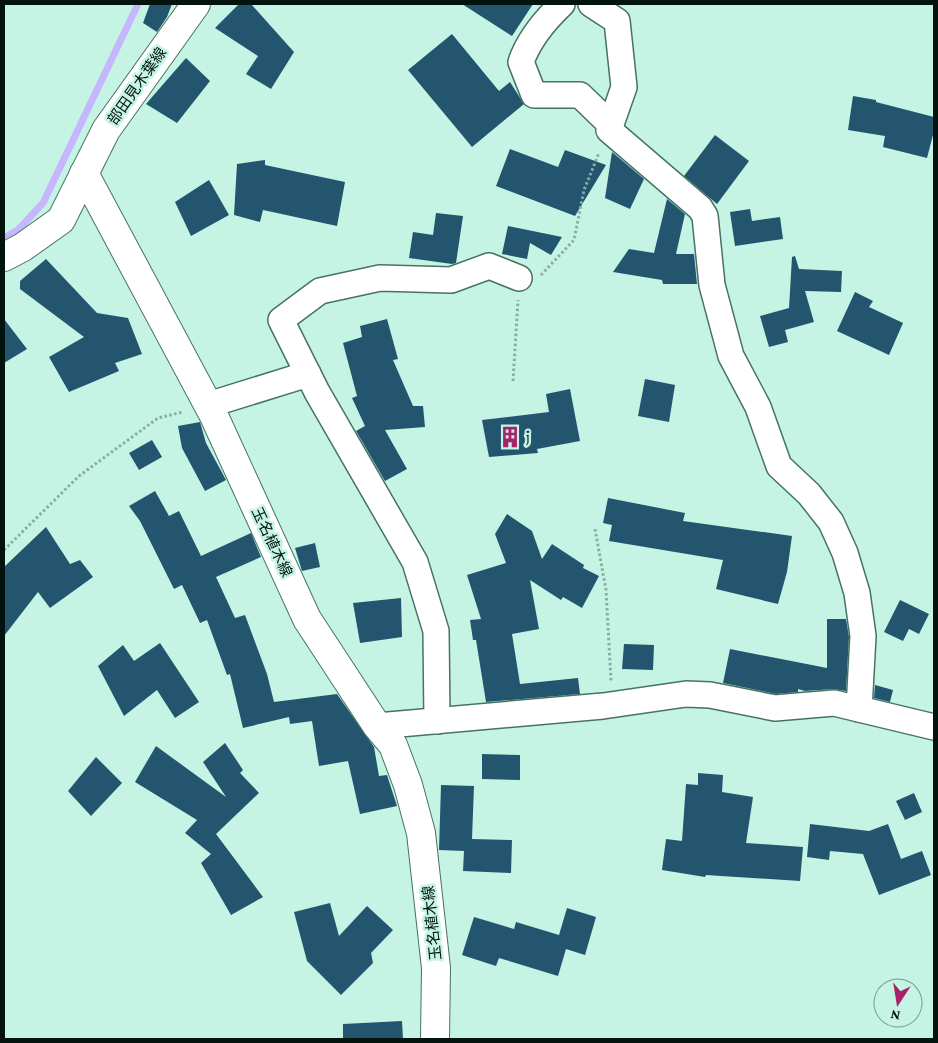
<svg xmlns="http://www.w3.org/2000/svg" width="938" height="1043" viewBox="0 0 938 1043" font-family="'Crimson Pro','Noto Sans JP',serif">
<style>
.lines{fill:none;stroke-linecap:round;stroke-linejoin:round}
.stream{stroke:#c5b6fe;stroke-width:7}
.building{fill:#23556e}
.minor-casing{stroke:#477265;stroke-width:28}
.secondary-casing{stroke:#477265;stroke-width:30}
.path{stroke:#88ada1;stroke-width:3;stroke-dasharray:2.5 2.5;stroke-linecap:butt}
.minor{stroke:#fff;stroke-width:25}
.secondary{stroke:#fff;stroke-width:28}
.labels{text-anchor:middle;stroke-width:5;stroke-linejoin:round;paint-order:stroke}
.street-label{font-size:15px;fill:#03130e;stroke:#c5f4e5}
.poi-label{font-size:15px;fill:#03130e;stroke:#c5f4e5;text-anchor:start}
</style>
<rect width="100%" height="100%" fill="#c5f4e5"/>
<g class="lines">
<path class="stream" d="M4,238L18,230L43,203L138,4"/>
</g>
<g class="building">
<path d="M150,4H172L167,17L157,32L143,23Z"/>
<path d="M239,4H251L294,52L271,89L246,74L258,56L215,28Z"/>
<path d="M462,4H533L512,36Z"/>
<path d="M452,34L499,91L510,82L524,104L472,147L408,70Z"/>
<path d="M186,58L210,81L177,123L146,104Z"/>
<path d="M853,96L876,100V102L934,117V131L927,158L883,147L885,136L848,130Z"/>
<path d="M715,135L749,161L717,204L684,176Z"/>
<path d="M510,149L558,167L565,150L606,165L575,216L496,186Z"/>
<path d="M612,152L644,179L630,209L605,198Z"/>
<path d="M265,160V165L345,182L337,226L263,210L260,222L234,215L237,164Z"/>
<path d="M209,180L229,215L191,236L175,202Z"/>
<path d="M667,199L685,214L676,254H694L697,284H663L662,280L613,272L629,249L654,253Z"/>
<path d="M750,209L752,221L780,217L783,239L735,246L730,212Z"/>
<path d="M436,213L463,216L456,263L452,264L409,258L413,232L433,235Z"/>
<path d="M508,226L562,237L551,255L530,243L527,259L502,254Z"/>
<path d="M795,256L799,269L842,271L841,292L805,291L814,322L785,330L788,342L769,347L760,316L789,308L792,257Z"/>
<path d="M46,259L97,313L128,318L142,354L115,363L119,371L69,392L49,357L84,337L20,289V281Z"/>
<path d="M855,292L873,301L869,307L903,323L889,355L837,331Z"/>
<path d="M4,319L27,349L4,363Z"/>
<path d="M387,319L398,359L393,360L413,406H423L425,427L385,430L407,469L385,481L356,431L365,426L352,398L357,396L343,343L362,337L360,326Z"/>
<path d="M645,379L675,385L669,422L638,416Z"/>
<path d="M570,389L580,441L537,449L538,453L489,457L482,420L549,412L546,394Z"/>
<path d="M200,422L206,443L226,480L205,491L182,448L178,426Z"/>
<path d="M152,440L162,457L139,470L129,453Z"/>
<path d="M155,491L169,516L179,511L201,556L251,533L261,557L216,577L235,618L245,615L267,674L274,702L337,694L374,747L379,776L387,775L397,806L360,814L348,761L319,766L312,721L290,724L289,717L243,728L230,674L227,675L207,620L200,623L182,585L174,589L140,521L129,506Z"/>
<path d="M608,498L685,513L683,521L792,536L787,572L778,604L716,589L723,560L609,541L612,525L603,523Z"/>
<path d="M507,514L532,531L542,559L552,544L584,565L583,568L599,576L582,608L563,597L561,600L530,580L539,629L512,634L520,684L578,678L580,694L486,702L476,640H473L470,620L481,619L467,575L506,563L495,534Z"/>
<path d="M46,527L70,564L80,560L93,577L50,608L38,592L4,636V567Z"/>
<path d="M315,543L320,567L302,571L295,548Z"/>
<path d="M401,598L402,637L360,643L353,603Z"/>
<path d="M900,600L929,614L919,634L909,629L903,641L884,632Z"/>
<path d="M827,619H846L849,637L846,691L833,689L805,691L798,689V692L776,694L723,683L730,649L827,668Z"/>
<path d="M160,643L199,702L175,718L157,690L124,716L98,666L123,645L134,661Z"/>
<path d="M624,644L654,645L653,670L622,669Z"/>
<path d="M875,685L893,690L890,702L874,698Z"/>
<path d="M225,743L243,770L240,773L259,793L216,834L263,897L231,915L201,863L211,854L185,833L197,820L135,782L156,746L226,797L203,762Z"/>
<path d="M482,754L520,755V780L482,779Z"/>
<path d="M96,757L122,783L91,816L68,791Z"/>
<path d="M698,773L723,775L722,792L753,797L746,843L803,847L800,881L706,875L705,877L662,870L666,839L682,841L686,784L698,785Z"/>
<path d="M441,785L474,786L472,839L512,840L511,873L463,871L464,851L439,850Z"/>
<path d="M914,793L922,812L905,820L896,801Z"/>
<path d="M810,824L869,831L888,824L901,859L922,851L931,875L879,895L863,854L830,851L829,860L807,857Z"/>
<path d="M330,903L339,936L367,906L393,930L371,953L373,963L341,995L307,961L294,912Z"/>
<path d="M567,908L596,917L585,955L566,949L558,976L499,958L496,966L462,955L474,917L514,929L516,922L559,935Z"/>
<path d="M402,1021L403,1039H343V1024Z"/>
</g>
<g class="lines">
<g class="minor-casing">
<g id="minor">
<path d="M562,4C544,21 529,39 521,62L534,95H580L611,125"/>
<path d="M591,4L617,21L624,87L609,130L700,208L705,216L712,285L731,356L758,407L779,466L809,494L831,522L845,553L857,593L863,636L859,709"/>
<path d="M208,405L308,374"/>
<path d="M437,721L436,631L415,562L317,392L281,320L320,291L380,278L451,280L489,266L519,278"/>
<path d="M377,726L603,706L686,694L710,695L775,708L834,703L934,727"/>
</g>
</g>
<g class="secondary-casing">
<g id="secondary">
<path d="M84,173L214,416L307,619L377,726L393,745L408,785L421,833L436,968L435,1039"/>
<path d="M4,257L23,247L61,220L106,130L196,4"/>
</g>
</g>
<g class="path">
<path d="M541,275L574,240L584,190L599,153"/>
<path d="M513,381L518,300"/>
<path d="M595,529L606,590L611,681"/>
<path d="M4,550L79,476L158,418L183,412"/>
</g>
<use href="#minor" class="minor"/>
<use href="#secondary" class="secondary"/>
</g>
<defs>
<g id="building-bare" transform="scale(1.725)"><path d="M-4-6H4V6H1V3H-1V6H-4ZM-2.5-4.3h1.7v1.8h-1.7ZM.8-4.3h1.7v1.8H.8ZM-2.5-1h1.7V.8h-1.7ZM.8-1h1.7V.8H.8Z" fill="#a82169" stroke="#c5f4e5" stroke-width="2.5" paint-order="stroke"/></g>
</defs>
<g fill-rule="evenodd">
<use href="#building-bare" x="510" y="437"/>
</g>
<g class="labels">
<g class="street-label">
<text transform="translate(137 86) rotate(-55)" y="5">部田見木葉線</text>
<text transform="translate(272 542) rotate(65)" y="5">玉名植木線</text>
<text transform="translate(432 923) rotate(-96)" y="5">玉名植木線</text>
</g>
<g class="poi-label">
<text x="526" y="442">j</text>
</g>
</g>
<rect width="938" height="1043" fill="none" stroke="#03130e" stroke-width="10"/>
<g transform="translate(898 1003) rotate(192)"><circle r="24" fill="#c5f4e5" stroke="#779a8f"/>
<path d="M0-4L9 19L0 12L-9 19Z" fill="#a82169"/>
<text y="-8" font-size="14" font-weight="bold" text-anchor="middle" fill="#03130e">N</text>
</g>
</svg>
